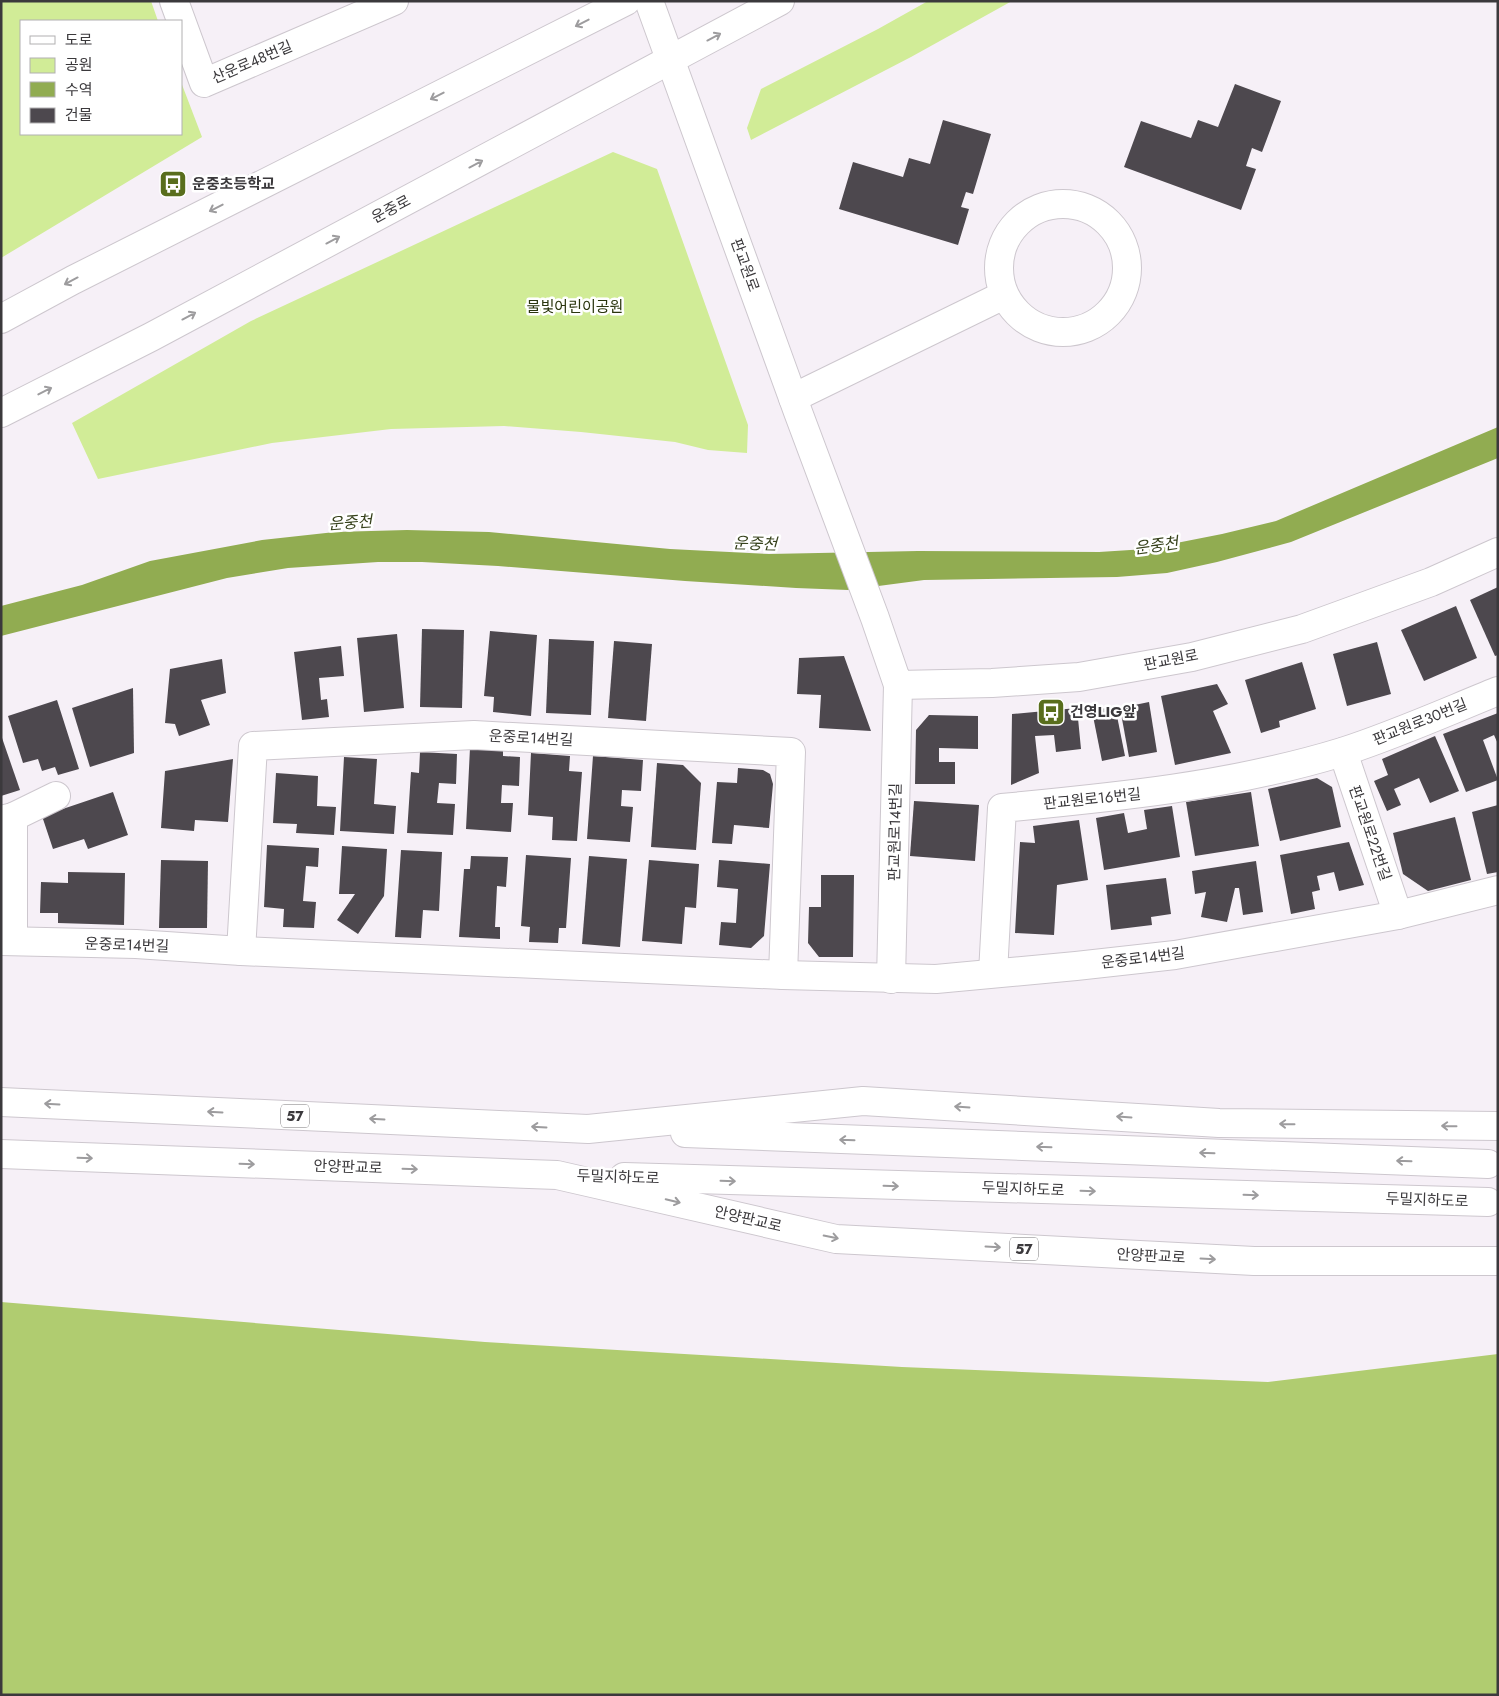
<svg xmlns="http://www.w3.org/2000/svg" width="1499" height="1696" viewBox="0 0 1499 1696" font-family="Jost,'Noto Sans KR',sans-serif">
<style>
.green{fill:#d1ec97}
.forest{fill:#b0cc70}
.water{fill:#91ac51}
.building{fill:#4d484e}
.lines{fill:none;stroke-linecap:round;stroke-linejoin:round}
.minor-casing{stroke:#cdc7ce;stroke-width:30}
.major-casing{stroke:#cdc7ce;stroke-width:30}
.minor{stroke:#fff;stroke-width:28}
.major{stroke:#fff;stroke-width:28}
.oneway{stroke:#9d9c9e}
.labels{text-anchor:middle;stroke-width:5;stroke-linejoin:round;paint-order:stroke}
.shield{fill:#fff;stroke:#767476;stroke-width:1}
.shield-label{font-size:14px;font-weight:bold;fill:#3b393c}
.street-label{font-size:15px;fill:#3b393c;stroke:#fff}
.poi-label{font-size:15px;font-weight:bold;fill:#3b393c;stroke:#fff;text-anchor:start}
.park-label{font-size:15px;fill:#2a350e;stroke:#fff}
.water-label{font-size:16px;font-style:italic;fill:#37421c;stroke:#fff}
</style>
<rect width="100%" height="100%" fill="#f6f0f7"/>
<g class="green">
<path d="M1,1H151L158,21H21V134H181V82L202,137L1,258Z"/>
<path d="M928,1H1012L911,57L751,140L747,128L761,89L878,29Z"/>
<path d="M613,152L657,169L748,425L747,453L708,450L675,442L581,432L504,426L391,429L272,443L98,479L72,423L251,321Z"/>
</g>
<path class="forest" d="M1,1302L485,1342L902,1367L1268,1382L1498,1354V1695H1Z"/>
<path class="water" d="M1498,427V458L1291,542L1217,562L1167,573L1117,577L924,580L848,590L796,588L685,581L498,566L422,562H378L288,568L227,578L1,636V606L82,585L150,561L262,540L335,532L407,530L489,532L670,549L769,554L918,551L1099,552L1146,549L1222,534L1276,521Z"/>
<g class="building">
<path d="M1235,84L1281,101L1262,152L1252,148L1246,166L1256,169L1241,210L1124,167L1141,121L1191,138L1198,120L1218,127Z"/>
<path d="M943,120L991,134L973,194L966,192L961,207L969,209L958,245L839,209L853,162L903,177L909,158L930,164Z"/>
<path d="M1498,587V655L1495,656L1470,600Z"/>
<path d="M1456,606L1477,658L1424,681L1401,630Z"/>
<path d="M422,629L464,630L462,708L420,707Z"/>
<path d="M490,631L537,635L531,716L493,712L494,697L484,696Z"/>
<path d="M397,634L404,708L364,712L357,638Z"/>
<path d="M549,639L594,641L591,715L546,713Z"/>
<path d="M614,641L652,644L646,721L608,718Z"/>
<path d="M1377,642L1391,694L1347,706L1333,654Z"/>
<path d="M341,646L344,676L319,678L321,700L327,699L329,717L302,720L294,652Z"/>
<path d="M844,656L871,731L819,728L821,695L797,694L799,658Z"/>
<path d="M222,659L226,693L201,700L210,725L179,736L175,724L165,723L170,669Z"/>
<path d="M1302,662L1316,709L1279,721L1280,727L1261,733L1245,680Z"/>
<path d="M1217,684L1228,704L1213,711L1231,753L1175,765L1161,696Z"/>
<path d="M133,688L134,753L90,767L72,708Z"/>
<path d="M57,700L79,769L58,775L55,767L42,771L38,759L23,763L8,716Z"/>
<path d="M1149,702L1157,752L1129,757L1120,708Z"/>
<path d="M1115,706L1125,756L1102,761L1092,711Z"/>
<path d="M1077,708L1081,749L1056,752L1054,735L1035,736L1039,773L1011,785L1012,714Z"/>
<path d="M1498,713V744L1494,735L1483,740L1498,780L1466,792L1443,734Z"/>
<path d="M929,715L978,716V749L939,748V762H955V784H915L916,730Z"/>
<path d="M1,735L20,790L1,796Z"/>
<path d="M1435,736L1459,791L1430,803L1419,778L1394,789L1401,805L1387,811L1374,781L1388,775L1382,759Z"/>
<path d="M470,748L503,750V756L520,757L519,786L502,785L501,803H513L511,832L466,829Z"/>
<path d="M420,752L457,754L456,784L439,783L437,803L455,804L453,835L407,833L411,772L419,773Z"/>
<path d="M531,753L570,756L569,771L582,772L577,841L552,840L553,817L528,815Z"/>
<path d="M593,756L643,760L641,791L622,790L621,806L633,807L630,842L587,839Z"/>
<path d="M344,757L377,759L374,804L396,806L394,834L340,831Z"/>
<path d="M233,759L228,822L195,820L194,831L161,828L165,771Z"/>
<path d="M657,763L683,765L701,783L696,850L651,847Z"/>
<path d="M738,768L763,770L770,774L773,784L769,828L734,825L732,844L712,843L717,782L737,783Z"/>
<path d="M276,773L318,776L317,806L336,807L334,835L296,833L297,824L273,823Z"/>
<path d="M1317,778L1332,787L1341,827L1280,841L1268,789Z"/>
<path d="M113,792L128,835L88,849L84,839L53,849L42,816Z"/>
<path d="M1251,792L1259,846L1195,856L1186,802Z"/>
<path d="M914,801L979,805L975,861L910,856Z"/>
<path d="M1498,805V872L1487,874L1472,812Z"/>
<path d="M1172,806L1180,857L1104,870L1096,818L1124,813L1128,833L1147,829L1144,810Z"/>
<path d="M1455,817L1471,880L1428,891L1403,874L1393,833Z"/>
<path d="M1079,820L1088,880L1057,885L1054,935L1015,933L1020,842L1035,843L1033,826Z"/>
<path d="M1349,842L1364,885L1339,891L1334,872L1317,876L1320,890L1312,892L1315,909L1291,914L1280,855Z"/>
<path d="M267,845L319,848L318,867L306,866L303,901L316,902L314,928L283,927L284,909L264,907Z"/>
<path d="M342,846L387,849L384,896L358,934L337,920L355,894H339Z"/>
<path d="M401,850L442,852L439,911L423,910L421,938L395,937Z"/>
<path d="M526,855L571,858L566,928H559L558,943L529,942L530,927L521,926Z"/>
<path d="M471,856L508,857L506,887L497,886L495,927H500V939L459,937L464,869H470Z"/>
<path d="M589,856L627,859L620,947L582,944Z"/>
<path d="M161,860L208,861L207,928H159Z"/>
<path d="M649,860L699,864L696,908L685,907L682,944L642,941Z"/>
<path d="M719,860L770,864L764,936L751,948L719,945L721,922L736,923L738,889L717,887Z"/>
<path d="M1256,861L1263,912L1243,915L1239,888H1235L1227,922L1201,917L1206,892L1195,894L1192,871Z"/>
<path d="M68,872L125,873L124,925L58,923V913H40L41,882L68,883Z"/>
<path d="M821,875H854L853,957H819L808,943L809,907H821Z"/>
<path d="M1166,878L1171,914L1151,917L1152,925L1111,930L1106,885Z"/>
</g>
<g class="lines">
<g class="minor-casing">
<g id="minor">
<path d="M174,1L204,83L394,1"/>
<path d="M649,1L798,412L875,618L898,685L992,683L1079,677L1192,657L1302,629L1431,582L1498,552"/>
<circle cx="1063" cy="268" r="64"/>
<path d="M793,398L1004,295"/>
<path d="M1343,752L1398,915"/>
<path d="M13,817V941"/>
<path d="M1,820L13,817L56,796"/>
<path d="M1,941L136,944L241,951L783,975L936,979L1076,966L1175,955L1398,915L1498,890"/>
<path d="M241,951L253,746L474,735L791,752L783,975"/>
<path d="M993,973L1002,808C1117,797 1231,786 1342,752C1395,735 1446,712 1498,691"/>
<path d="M891,979L898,685"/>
</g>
</g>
<g class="major-casing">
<g id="major">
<path d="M1,319L73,280L626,1"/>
<path d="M1,413L151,337L780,1"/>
<path d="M1,1102L588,1129L863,1101L1219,1123L1498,1126"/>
<path d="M685,1133L1488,1164"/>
<path d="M1,1154L557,1175L836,1239L1254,1261H1498"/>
<path d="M624,1177L1488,1202"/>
</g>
</g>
<use href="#minor" class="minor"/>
<use href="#major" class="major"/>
</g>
<defs><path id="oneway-shaft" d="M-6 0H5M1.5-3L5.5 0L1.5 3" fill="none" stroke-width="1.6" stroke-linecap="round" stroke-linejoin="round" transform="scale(1.25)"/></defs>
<g class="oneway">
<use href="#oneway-shaft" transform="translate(582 23) rotate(153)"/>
<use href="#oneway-shaft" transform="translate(714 37) rotate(-28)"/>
<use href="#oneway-shaft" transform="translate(437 96) rotate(153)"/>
<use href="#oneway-shaft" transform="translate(476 164) rotate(-28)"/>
<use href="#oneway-shaft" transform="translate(216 208) rotate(153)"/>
<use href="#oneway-shaft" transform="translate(333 240) rotate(-28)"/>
<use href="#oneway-shaft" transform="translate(71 281) rotate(152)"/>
<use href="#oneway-shaft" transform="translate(189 316) rotate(-28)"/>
<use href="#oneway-shaft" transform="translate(45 391) rotate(-27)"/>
<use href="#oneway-shaft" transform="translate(52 1104) rotate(-177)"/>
<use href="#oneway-shaft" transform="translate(962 1107) rotate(-176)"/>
<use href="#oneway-shaft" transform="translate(215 1112) rotate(-177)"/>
<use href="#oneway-shaft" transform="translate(1124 1117) rotate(-176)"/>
<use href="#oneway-shaft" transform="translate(377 1119) rotate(-177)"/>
<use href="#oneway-shaft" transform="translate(1287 1124) rotate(-179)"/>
<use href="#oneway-shaft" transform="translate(1449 1126) rotate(-179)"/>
<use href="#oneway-shaft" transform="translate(539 1127) rotate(-177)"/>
<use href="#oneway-shaft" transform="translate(847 1140) rotate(-178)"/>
<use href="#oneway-shaft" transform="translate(1044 1147) rotate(-178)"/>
<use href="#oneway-shaft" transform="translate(1207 1153) rotate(-178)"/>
<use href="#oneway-shaft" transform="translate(85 1158) rotate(2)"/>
<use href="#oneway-shaft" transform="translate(1404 1161) rotate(-178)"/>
<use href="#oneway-shaft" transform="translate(247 1164) rotate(2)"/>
<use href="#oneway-shaft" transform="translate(410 1169) rotate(2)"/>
<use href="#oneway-shaft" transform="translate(728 1181) rotate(2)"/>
<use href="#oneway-shaft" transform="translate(891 1186) rotate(2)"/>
<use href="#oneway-shaft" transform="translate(1088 1191) rotate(2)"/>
<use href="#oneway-shaft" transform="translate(1251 1195) rotate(2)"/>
<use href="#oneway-shaft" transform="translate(673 1201) rotate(13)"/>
<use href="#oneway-shaft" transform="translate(831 1237) rotate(11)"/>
<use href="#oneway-shaft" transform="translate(993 1247) rotate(3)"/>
<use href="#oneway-shaft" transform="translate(1208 1259) rotate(3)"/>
</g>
<defs>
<g id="bus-square" transform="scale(1.4375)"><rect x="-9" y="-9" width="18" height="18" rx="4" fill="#596e1d" stroke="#fff"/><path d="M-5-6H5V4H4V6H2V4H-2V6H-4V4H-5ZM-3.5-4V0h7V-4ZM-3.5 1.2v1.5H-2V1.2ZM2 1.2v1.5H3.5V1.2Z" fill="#fff"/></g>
</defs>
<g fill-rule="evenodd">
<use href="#bus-square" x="173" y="184"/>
<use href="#bus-square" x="1051" y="712"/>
</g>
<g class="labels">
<g class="shield">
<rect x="281" y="1104.5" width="28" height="23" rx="4"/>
<rect x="1010" y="1237.5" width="28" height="23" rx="4"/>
</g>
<g class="shield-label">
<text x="295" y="1121">57</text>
<text x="1024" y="1254">57</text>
</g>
<g class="street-label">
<text transform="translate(252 62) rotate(-23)" y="5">산운로48번길</text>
<text transform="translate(391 209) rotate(-28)" y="5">운중로</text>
<text transform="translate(745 265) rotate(70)" y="5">판교원로</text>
<text transform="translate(1171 660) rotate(-11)" y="5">판교원로</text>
<text transform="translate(1420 722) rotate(-22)" y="5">판교원로30번길</text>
<text transform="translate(531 738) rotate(3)" y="5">운중로14번길</text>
<text transform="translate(1092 799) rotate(-6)" y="5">판교원로16번길</text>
<text transform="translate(895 832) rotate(-89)" y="5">판교원로14번길</text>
<text transform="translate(1370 833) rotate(71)" y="5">판교원로22번길</text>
<text transform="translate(127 945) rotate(2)" y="5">운중로14번길</text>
<text transform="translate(1143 958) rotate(-7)" y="5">운중로14번길</text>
<text transform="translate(348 1167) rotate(2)" y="5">안양판교로</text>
<text transform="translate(618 1177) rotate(2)" y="5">두밀지하도로</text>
<text transform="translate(1023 1189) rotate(2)" y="5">두밀지하도로</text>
<text transform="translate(1427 1200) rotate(2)" y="5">두밀지하도로</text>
<text transform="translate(748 1219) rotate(13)" y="5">안양판교로</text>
<text transform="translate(1151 1256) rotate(3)" y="5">안양판교로</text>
</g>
<g class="poi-label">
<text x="192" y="189">운중초등학교</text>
<text x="1070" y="717">건영LIG앞</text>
</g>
<g class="park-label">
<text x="575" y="312">물빛어린이공원</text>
</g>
<g class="water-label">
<text transform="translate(350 522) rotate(-4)" y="6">운중천</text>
<text transform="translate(755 543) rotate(2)" y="6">운중천</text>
<text transform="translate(1156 545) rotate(-8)" y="6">운중천</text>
</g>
</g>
<rect width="1499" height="1696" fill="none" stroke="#3b393c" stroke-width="5"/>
<rect x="20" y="20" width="162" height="115" fill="#ffffff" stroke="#b1b0b1"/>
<rect x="30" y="36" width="25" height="8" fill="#ffffff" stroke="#b1b0b1"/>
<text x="65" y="45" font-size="15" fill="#3b393c">도로</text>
<rect x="30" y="58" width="25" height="15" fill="#d1ec97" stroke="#b1b0b1"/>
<text x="65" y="70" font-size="15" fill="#3b393c">공원</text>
<rect x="30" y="82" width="25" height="15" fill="#91ac51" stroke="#b1b0b1"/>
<text x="65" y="95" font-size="15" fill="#3b393c">수역</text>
<rect x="30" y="108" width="25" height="15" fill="#4d484e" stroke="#b1b0b1"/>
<text x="65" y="120" font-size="15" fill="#3b393c">건물</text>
</svg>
